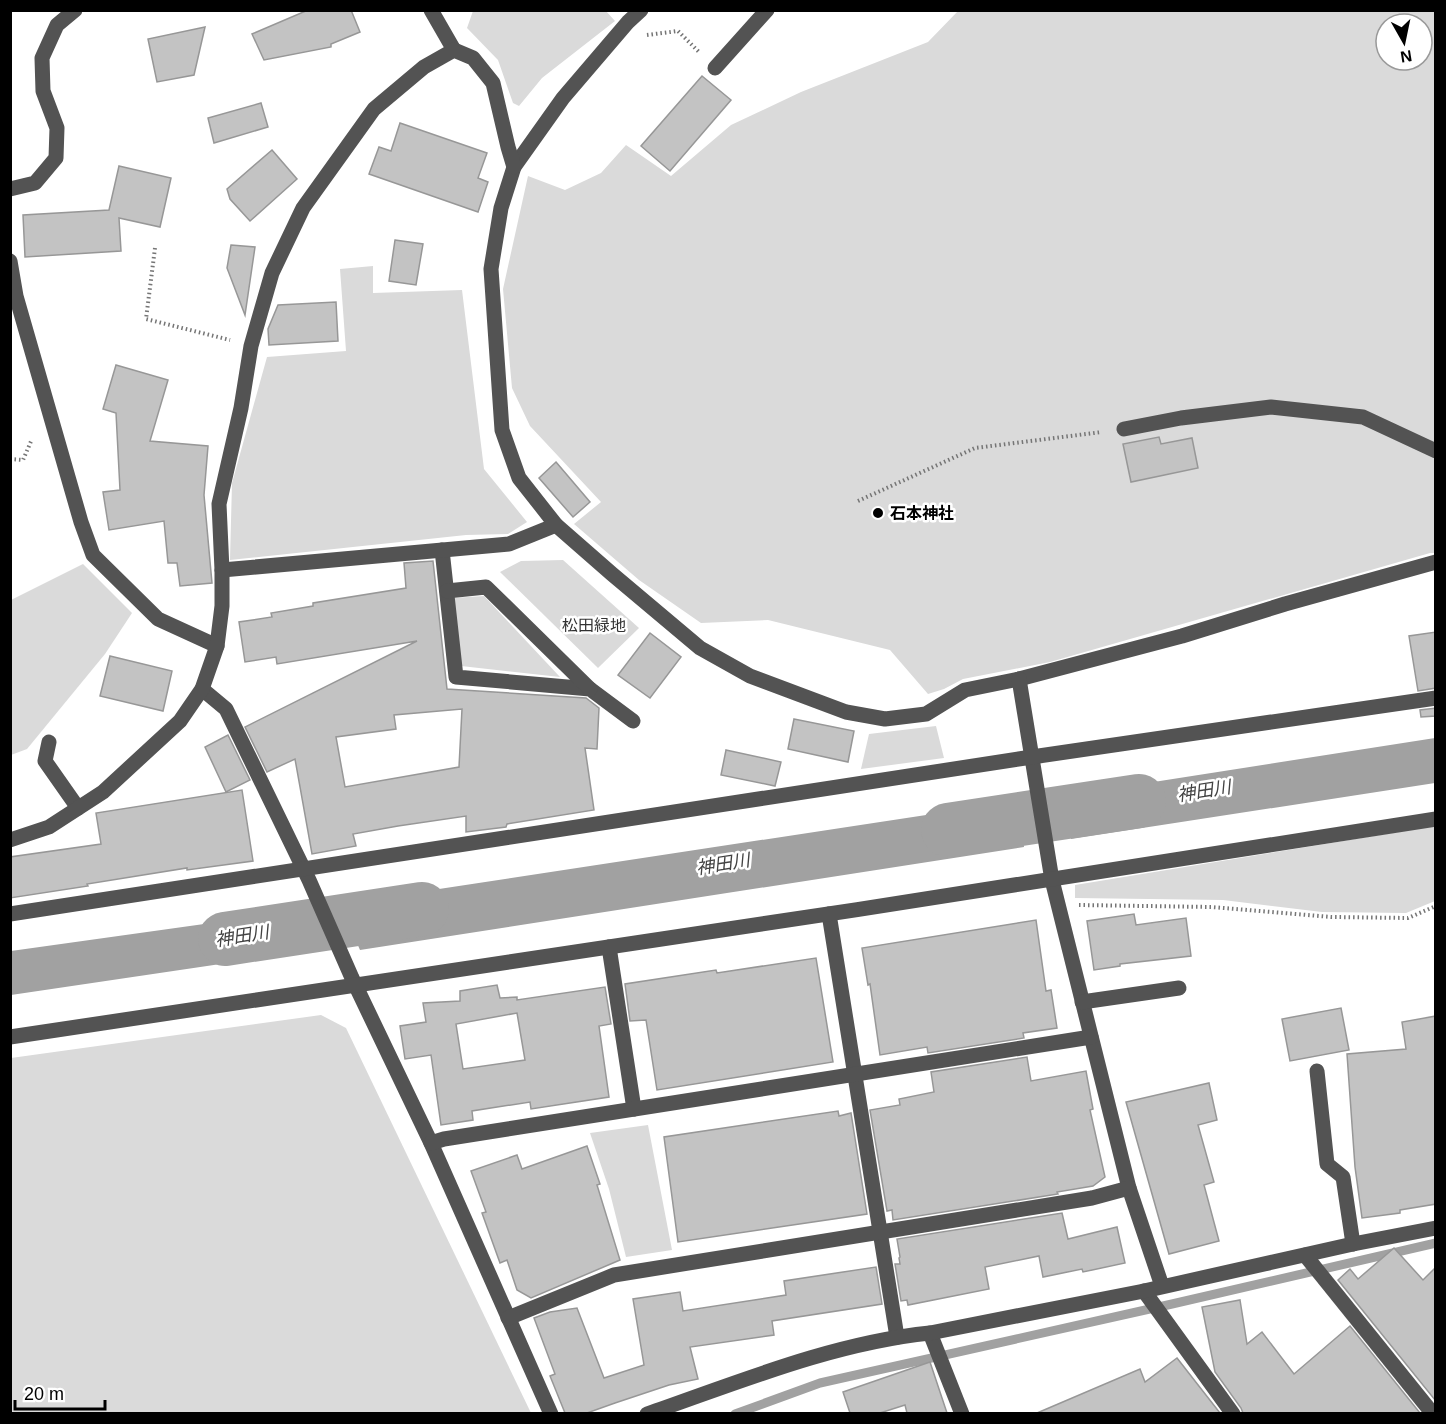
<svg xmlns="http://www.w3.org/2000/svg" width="1446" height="1424" viewBox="0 0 1446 1424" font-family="Helvetica,'Noto Sans JP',sans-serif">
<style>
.green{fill:#dadada;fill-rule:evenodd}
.water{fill:#a1a1a1}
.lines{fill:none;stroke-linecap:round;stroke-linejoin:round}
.stream{stroke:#a1a1a1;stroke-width:9}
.river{stroke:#a1a1a1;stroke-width:54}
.building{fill:#c3c3c3;stroke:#979797;stroke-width:1.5;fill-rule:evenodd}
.path{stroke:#757575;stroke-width:4;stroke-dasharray:1.5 3;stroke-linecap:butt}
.minor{stroke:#535353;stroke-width:15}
.poi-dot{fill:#000;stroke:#fff;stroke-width:2}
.labels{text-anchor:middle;stroke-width:5;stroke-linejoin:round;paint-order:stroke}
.poi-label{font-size:16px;font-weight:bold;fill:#000;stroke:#fff;text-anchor:start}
.park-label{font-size:16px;fill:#313131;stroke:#fff}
.water-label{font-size:18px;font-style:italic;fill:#424242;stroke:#fff}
</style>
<rect width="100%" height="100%" fill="#fff"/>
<g class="green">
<path d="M473,11H606L615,21L542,78L519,106L513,103L498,60L467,28Z"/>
<path d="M958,11H1435V553H1430L1050,662L963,679L944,689L928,694L890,650L768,620L701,623L639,580L574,524L601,502L530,426L512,388L503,289L528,176L565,190L601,173L626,145L671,176L731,125L801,92L928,42ZM1386,24H1422V60H1386Z"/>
<path d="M373,266V293L462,290L484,469L527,522L508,534L466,535L230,560L232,483L267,357L346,351L340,269Z"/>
<path d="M563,560L639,628L598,668L500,572L521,561Z"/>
<path d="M83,564L132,613L105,654L27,749L11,755V600Z"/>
<path d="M484,596L560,677L461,666L453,598Z"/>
<path d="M936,726L944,758L861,769L869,734Z"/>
<path d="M1435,826V901L1406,913L1322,912L1223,900L1075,898V885Z"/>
<path d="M321,1015L346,1028L531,1413H11V1058Z"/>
<path d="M648,1125L672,1250L626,1257L609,1189L590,1133Z"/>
</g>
<g class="water">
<path d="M1435,738V783L1071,839L1064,796Z"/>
<path d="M1018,801L1024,847L360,950L340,904Z"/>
<path d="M290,912L309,951L11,995V951Z"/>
</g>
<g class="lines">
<path class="stream" d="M735,1414L820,1383L1172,1304L1436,1243"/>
<g class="river">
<path d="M948,830L1139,801"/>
<path d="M225,939L422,909"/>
</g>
</g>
<g class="building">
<path d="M308,10H351L360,32L331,44V47L264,60L252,34Z"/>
<path d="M205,27L194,75L157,82L148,39Z"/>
<path d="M702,76L731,100L670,171L641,146Z"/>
<path d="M261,103L268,127L214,143L208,118Z"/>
<path d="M400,123L487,153L478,178L488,182L478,212L369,174L379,147L391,151Z"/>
<path d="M272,150L297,179L250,221L230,199L227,189Z"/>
<path d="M119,166L171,178L160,227L119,218L121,251L25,257L23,215L109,210Z"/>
<path d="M395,240L423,244L416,285L389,281Z"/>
<path d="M231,245L255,247L245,315L227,268Z"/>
<path d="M336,302L338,341L269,345L268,329L278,305Z"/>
<path d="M116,365L168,380L150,441L208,446L204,495L212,583L180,586L177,563H168L164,521L109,530L103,492L120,490L116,413L103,409Z"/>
<path d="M1159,437L1161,444L1192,438L1198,468L1131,482L1123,444Z"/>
<path d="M556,462L590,502L573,517L539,478Z"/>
<path d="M433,561L447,689L586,698L599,708L597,749L585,748L594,810L507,824L506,827L466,832V816L398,826L353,834L356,846L312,854L295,759L267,772L245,727L417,641L277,664L276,657L245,662L239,622L272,617L271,613L313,606V603L406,588L404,563ZM462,709L459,767L345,787L336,737L396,729L394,715Z"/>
<path d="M1436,632V688L1418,691L1409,636Z"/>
<path d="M650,633L681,657L650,698L618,675Z"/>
<path d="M110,656L172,671L163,711L100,696Z"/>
<path d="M1436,708V716L1421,717L1420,710Z"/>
<path d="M794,719L854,731L848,762L788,749Z"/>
<path d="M228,735L250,780L226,792L205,747Z"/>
<path d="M726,750L781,762L775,786L721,775Z"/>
<path d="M242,790L253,861L187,870V868L87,884L88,886L10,898V857L101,844L96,813Z"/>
<path d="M1134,914L1136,925L1186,918L1191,956L1120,964V966L1094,970L1087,921Z"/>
<path d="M1036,920L1046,991L1051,990L1057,1028L1023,1033L1024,1038L928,1053L927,1047L880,1055L870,984L868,985L862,948Z"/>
<path d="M816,958L833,1062L657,1090L646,1020L630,1021L625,984L716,970L717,973Z"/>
<path d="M497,985L500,998L517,997V1000L605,987L611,1024L599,1026L609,1097L531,1109L530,1102L472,1111L473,1120L441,1125L431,1055L405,1059L400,1026L426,1022L423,1003L460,1001V991ZM517,1013L525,1060L463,1069L456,1024Z"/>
<path d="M1341,1008L1349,1050L1290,1061L1282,1019Z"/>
<path d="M1436,1016V1204L1400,1210V1213L1362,1218L1355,1167L1347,1054L1406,1049L1402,1022Z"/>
<path d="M1027,1057L1031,1081L1086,1071L1093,1109L1090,1110L1105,1177L1093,1186L1057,1192L1058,1194L893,1220L892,1210L887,1211L870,1110L900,1105L899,1099L934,1092L931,1072Z"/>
<path d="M1209,1083L1217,1120L1198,1125L1214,1182L1204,1185L1219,1241L1169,1254L1126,1102Z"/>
<path d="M838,1111L839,1116L851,1113L867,1214L678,1242L664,1137Z"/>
<path d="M587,1146L600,1184L597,1185L620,1260L531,1298L517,1290L507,1260L500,1263L482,1213L486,1212L471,1171L517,1155L522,1169Z"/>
<path d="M1062,1213L1068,1239L1117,1227L1125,1263L1083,1272L1082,1269L1043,1277L1039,1256L985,1267L989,1289L908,1305L907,1300L901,1301L895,1264H900L899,1258L900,1257L897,1239Z"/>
<path d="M1394,1248L1423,1280L1436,1267L1435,1400L1338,1280L1350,1269L1358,1279Z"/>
<path d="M876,1267L882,1304L772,1321L774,1335L690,1347L698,1379L669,1385L615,1403L587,1413H565L550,1376L555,1374L534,1318L550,1312L577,1308L604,1378L644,1365L633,1299L680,1292L683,1311L786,1295L784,1281Z"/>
<path d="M1240,1300L1247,1344L1262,1332L1294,1374L1350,1326L1420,1413H1243L1241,1408L1215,1372L1202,1307Z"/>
<path d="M1177,1358L1220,1413H1037L1140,1369L1145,1382Z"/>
<path d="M930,1362L947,1413H907L905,1405L880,1413H850L843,1392Z"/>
</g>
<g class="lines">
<g class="path">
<path d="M647,35L678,31L699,52"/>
<path d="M155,248L146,319L230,340"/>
<path d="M10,459L23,460L32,439"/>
<path d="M858,501L975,448L1102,432"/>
<path d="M1079,905L1211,907L1332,917L1408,918L1436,906"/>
</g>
<g class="minor">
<path d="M431,10L454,50"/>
<path d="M641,10L628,22L563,98L514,167L501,208L491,269L502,430L519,478L556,525L612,574L700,648L750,676L846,712L885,719L926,714L965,690L1019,679L1182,636L1285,604L1436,562"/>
<path d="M715,68L767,10"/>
<path d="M10,189L35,183L56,158L57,128L43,91L42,58L57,25L75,10"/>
<path d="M10,261L16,296L81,522L93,555L158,619L217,646"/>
<path d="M1124,429L1181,418L1271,407L1363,417L1436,451"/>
<path d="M442,550L456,677L590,689L633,721"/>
<path d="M222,570L509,544L556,525"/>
<path d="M447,591L486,587L590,689"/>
<path d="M1019,679L1052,880L1129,1188L1162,1286"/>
<path d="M202,689L226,709L309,880L352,978L431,1143L551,1414"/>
<path d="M49,742L45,761L78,808"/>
<path d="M10,840L49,827L103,792L180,721L202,689L217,646L222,606V570L219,504L241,408L251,346L272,273L303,208L374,109L424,67L454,50L473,58L493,83L508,147L514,167"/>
<path d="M10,914L1032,757L1436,698"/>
<path d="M829,914L897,1337"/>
<path d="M609,947L634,1109"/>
<path d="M1082,1002L1179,988"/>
<path d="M10,1037C486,968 961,894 1436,819"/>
<path d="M1317,1071L1327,1164L1343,1177L1353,1244"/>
<path d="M431,1143L444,1139L1091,1037"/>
<path d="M1305,1255L1433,1414"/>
<path d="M1144,1291L1233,1414"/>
<path d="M508,1318L614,1275L1092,1198L1129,1188"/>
<path d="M930,1333L962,1414"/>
<path d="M647,1414C739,1382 833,1343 930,1333L1144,1291L1353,1244L1436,1228"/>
</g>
</g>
<circle class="poi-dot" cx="878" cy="513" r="6"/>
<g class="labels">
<g class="poi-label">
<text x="890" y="519">石本神社</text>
</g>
<g class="park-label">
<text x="594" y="631">松田緑地</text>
</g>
<g class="water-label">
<text transform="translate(1204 791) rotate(-9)" y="6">神田川</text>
<text transform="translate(723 864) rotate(-9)" y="6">神田川</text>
<text transform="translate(242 936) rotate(-9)" y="6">神田川</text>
</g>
</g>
<rect width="1446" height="1424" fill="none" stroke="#000000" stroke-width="24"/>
<g transform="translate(1404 42) rotate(171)"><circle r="28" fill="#ffffff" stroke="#999999" stroke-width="1.5"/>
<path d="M0-4.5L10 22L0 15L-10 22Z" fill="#000000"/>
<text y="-9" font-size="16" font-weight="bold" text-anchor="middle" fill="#000000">N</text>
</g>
<path d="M15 1400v9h90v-9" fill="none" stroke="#000000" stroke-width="3"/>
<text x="24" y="1400" font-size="18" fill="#000000" stroke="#ffffff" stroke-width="4.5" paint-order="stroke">20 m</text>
</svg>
